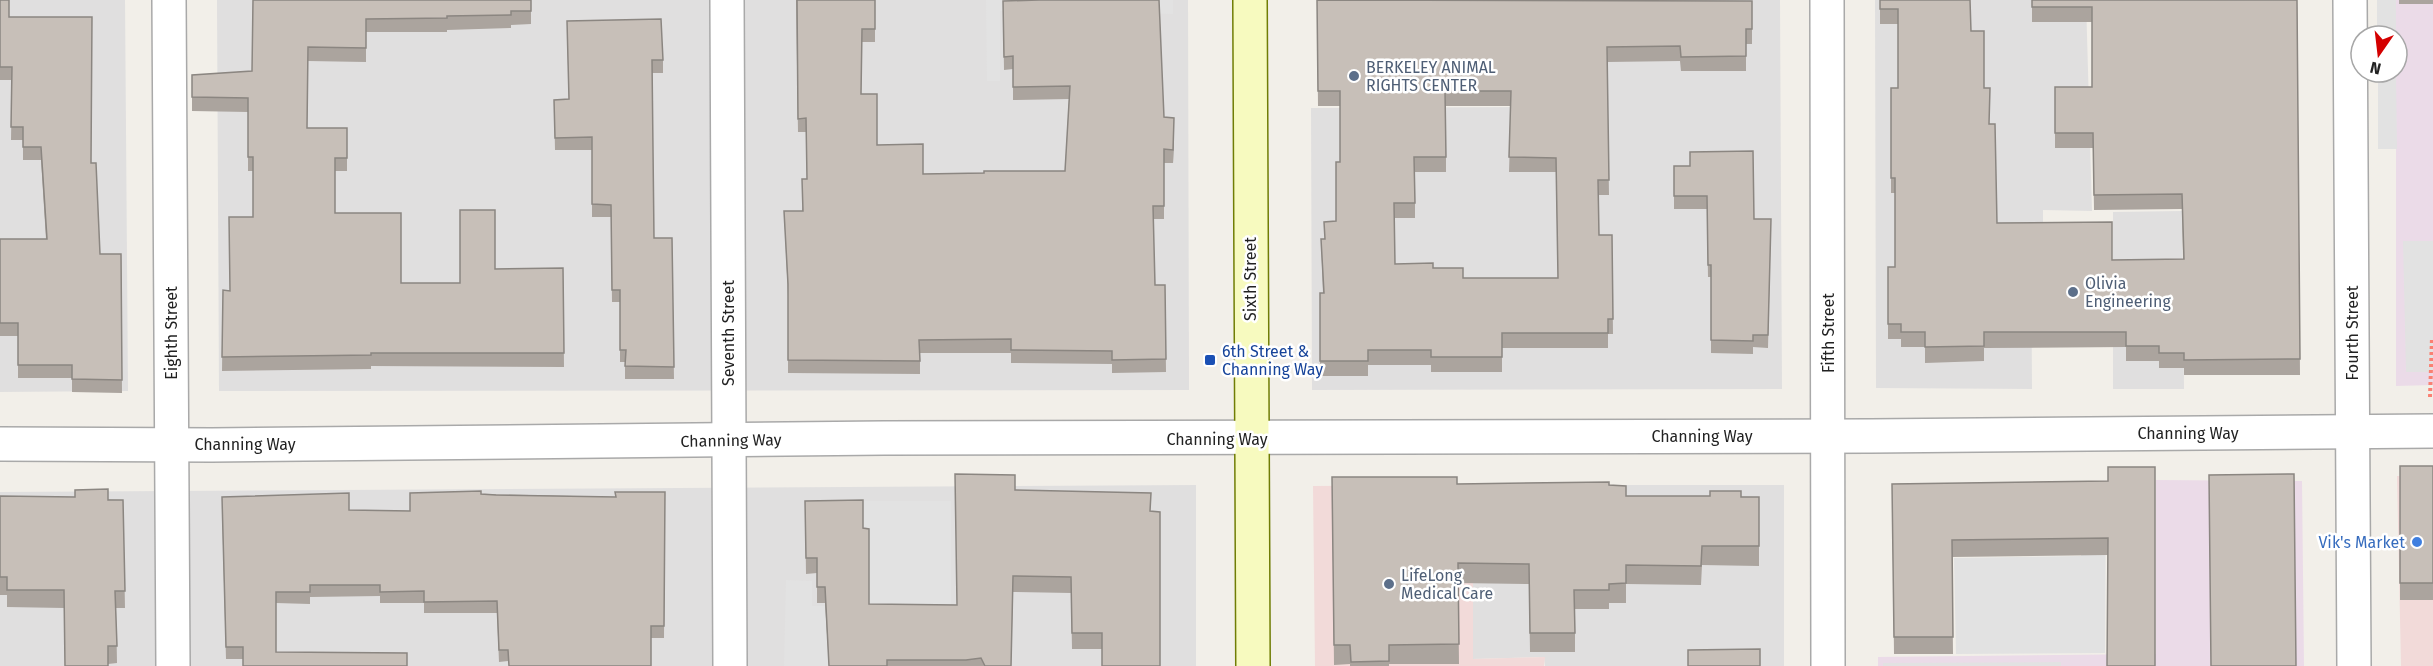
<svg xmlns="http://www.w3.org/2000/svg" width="2433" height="666" viewBox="0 0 2433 666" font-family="'Fira Sans',sans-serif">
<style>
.residential{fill:#e0dfdf}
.commercial{fill:#f2dad9}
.industrial{fill:#ebdbe8}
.parking{fill:#e2e2e2}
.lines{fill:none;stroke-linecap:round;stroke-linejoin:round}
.street-casing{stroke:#a9a9a9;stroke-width:36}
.secondary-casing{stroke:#707d05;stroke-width:36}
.path{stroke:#fa8072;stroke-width:4;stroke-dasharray:3 3;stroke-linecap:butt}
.street{stroke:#fff;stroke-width:33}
.secondary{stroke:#f7fabf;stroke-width:33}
.wall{fill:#aba49e;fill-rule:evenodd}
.shaded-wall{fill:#8b8681}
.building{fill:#c7bfb8;stroke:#8b8681;stroke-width:1.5;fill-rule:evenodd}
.service-dot{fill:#5c6f8a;stroke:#fff;stroke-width:2}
.transit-dot{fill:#1a4fb4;stroke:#fff;stroke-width:2}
.shop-dot{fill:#3f7fe0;stroke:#fff;stroke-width:2}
.labels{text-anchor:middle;stroke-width:5;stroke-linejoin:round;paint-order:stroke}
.service-label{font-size:16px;fill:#4e5e75;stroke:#fff;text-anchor:start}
.street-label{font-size:16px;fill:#222;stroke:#fff}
.transit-label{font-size:16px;fill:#164399;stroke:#fff;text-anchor:start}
.shop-label{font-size:16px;fill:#366cbe;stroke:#fff;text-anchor:end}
</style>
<rect width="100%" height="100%" fill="#f2efe9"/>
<g class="residential">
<path d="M0,0H125L128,391L0,392Z"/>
<path d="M217,0H1188L1189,390L219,391Z"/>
<path d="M1545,0H1780L1782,389L1312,390L1311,108L1546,107Z"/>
<path d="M1875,0H2086L2092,211L2043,210V228L2031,229L2032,389L1876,388Z"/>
<path d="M2182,211L2184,389H2113V212Z"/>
<path d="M1196,485V666H0V492Z"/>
<path d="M1473,485H1784V666H1545L1544,657L1473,659Z"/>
</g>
<g class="commercial">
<path d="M2397,476H2433V666H2401Z"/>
<path d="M1473,485V659L1545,657L1544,666H1315L1313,486Z"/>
</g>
<g class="industrial">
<path d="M2396,0H2433V385L2396,386Z"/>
<path d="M2156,480L2302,481L2304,666H1878V657L2156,654Z"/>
</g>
<g class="parking">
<path d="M986,0H1173V14L1000,11V81H987Z"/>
<rect x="2377" y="0" width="19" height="36"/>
<path d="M2378,72H2396L2397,149H2378Z"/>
<path d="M2403,241H2433V372H2406Z"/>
<path d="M2081,483L2106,484L2105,653L1956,654L1954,558L2081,556Z"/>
<rect x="864" y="501" width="87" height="115"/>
<path d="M786,580L812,581V606H828V666H784Z"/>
<path d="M1883,663L2061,662V666H1883Z"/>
</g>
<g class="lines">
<g class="street-casing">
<g id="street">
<path d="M169,0L173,666"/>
<path d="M727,0L730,666"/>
<path d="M1827,0L1828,666"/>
<path d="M2350,0L2354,666"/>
<path d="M0,444L212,445L884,438L1871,436L2433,431"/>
</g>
</g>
<g class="secondary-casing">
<path id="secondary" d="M1250,0L1253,666"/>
</g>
<path class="path" d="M2430,397L2432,338"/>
<use href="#street" class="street"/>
<use href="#secondary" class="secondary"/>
</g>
<g class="wall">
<path d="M0,0L91,163L100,254H121L122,393L72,392V378H18V336H0V239H46L41,160H23V140H11L12,80H0Z"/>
<path d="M253,0H531V24L511,25V28L447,30V32H366V62L308,61L307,128H347V171H335V213L401,283H460L495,269L563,268L564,367L371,366V369L222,371L223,290L230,291L253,217V171H248V112L192,111V75L252,71Z"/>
<path d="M796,0H875V42H862L861,94L877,145L923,174L1065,171L1069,99L1013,100V69L1004,70L1003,1L1164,117L1174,131L1173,163H1164V219H1153L1155,285H1165L1166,372L1112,373V364L1011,363V353H920V374L788,373V296L784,211H802L807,179L806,132H798Z"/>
<path d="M1317,0L1752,1V44H1746V71H1681L1680,61L1607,62L1609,195H1598L1599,235H1612L1613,334H1608V348H1502V372H1431V365H1368V376H1320V293H1323L1321,239H1324L1336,221L1340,162V106H1318ZM1446,106H1511L1509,172H1556L1558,278H1463L1433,268L1395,264L1394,218H1415V172H1446Z"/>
<path d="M1880,0L1971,31L1984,88L1989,124L1997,223L2112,260L2183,259L2182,209L2094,210L2093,148H2055V87H2092V22H2032V0H2297L2300,375H2184V368H2159V361H2126V347L1984,348V361L1925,363V347H1901V339H1888V267H1895V193H1891V88H1898V24H1880Z"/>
<rect x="2399" y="0" width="34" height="4"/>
<path d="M567,34L663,60V73H652L654,238H672L674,379H625V362H620V302H612L611,217H592V150H555L554,100L569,99Z"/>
<path d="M1674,166L1754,219H1771L1768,348L1753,347V354L1711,353V277H1708L1707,209H1674Z"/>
<rect x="2400" y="466" width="33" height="134"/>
<path d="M1332,477L1457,484L1609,485L1626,496L1759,497V566L1702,565L1701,585L1626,584V603H1609V609H1575V652H1530L1529,584L1458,583L1459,664H1389V666H1350V664L1334,665Z"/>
<path d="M2108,481V555L1952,557L1953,654H1894L1892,484Z"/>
<path d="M1015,490L1151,493L1102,649H1072L1071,593L1013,592L1011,666H829L825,603H817V573L806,574L805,501L863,528L869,604L957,605Z"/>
<path d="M665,492L664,638H651L508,661L499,662L497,613H424V603H380V596L310,597V604L276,603L243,659H226L222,508L410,511L481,494L616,497Z"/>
<path d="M0,496L123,500L125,608H116L117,663L108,664L64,608L7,607V595H0Z"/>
</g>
<path class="shaded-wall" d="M1174,118V131L1173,163V150Z"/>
<g class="building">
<path d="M0,0H9V17H92L91,163H96L100,254H121L122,380L72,379V365H18V323H0V239H47L41,147H23V127H11L12,67H0Z"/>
<path d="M253,0H531V11H511V15L447,16V18L366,19V48L308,47L307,128H347V158H335V213H401V283H460V210H495V269L563,268L564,353H371V355L222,357L223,290L230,291L229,217H253V157H248V98L192,97V75L252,71Z"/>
<path d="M797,0H875V29H862L861,94H877V145L923,144V174L984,173V171H1065L1070,86L1013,87V56L1004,57L1003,1L1039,0H1159L1164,117L1174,118L1173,150L1164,149V206H1153L1155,285H1165L1166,359L1112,360V351L1011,350V339L919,340L920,361L788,360V284L784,211H803L802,179H807L806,118L798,119Z"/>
<path d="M1317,0L1752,1V29H1746V56L1681,57L1680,46L1607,47L1609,180H1598L1599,235H1612L1613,319H1608V333H1502V357H1431V350H1368V361H1320V293H1324L1321,239H1325L1324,222L1336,221V162H1340V91H1318ZM1445,91H1511L1509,157L1556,158L1558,278H1463V268H1433V263L1395,264L1394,203H1415L1414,157H1446Z"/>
<path d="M1880,0H1970L1971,31H1984V88H1990L1989,124H1995L1997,223L2112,222V260L2184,259L2182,194L2094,195L2093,133H2055V87H2092V7H2032V0H2297L2300,359L2184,360V353H2159V346H2126V332H1984V346L1925,347V332H1901V324H1888V267H1895V178H1891V88H1898V9H1880Z"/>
<path d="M661,19L663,60H652L654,238H672L674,367L625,366L626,350H620V290H612L611,205L592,204V137L555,138L554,100L569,99L567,21Z"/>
<path d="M1753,151L1754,219H1771L1768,335H1753V341L1711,340V265H1708L1707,196H1674V166H1690V152Z"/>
<rect x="2400" y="466" width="33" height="117"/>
<path d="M2108,467H2155V666H2107L2108,538L1952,540L1953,637H1894L1892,484L2108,481Z"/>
<path d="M955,474L1015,475V490L1151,493L1150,511L1160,512V666H1102V633H1072L1071,577L1013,576L1011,666H985L981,658L966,660H887V666H829L825,587H817V558H806L805,501L863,500V528L869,529V604L957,605Z"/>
<path d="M2294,474L2296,666H2211L2209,475Z"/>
<path d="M1332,477H1457V484L1609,482V485L1626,486V496H1710V491H1741V497H1759V546H1702L1701,566L1626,565V583L1609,584V590H1574L1575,633H1530L1529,564L1458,563L1459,644L1389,645V661L1351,662L1350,645H1334Z"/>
<path d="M108,489V500H123L125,591H115L117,646H108V666H65L64,590H7V577H0V496L75,497V490Z"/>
<path d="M481,491V494L496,495L616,497L615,492H665L664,626H651V666H509L508,650H499L497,601L424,602V591L380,592V585H310V592H276V652L407,653V666H243V647H226L222,497L349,493V510L410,511V493Z"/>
<path d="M1760,649V666H1688V650Z"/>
</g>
<g class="service-dot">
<circle cx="1354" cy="76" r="6"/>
<circle cx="2073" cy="292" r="6"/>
<circle cx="1389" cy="584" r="6"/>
</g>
<rect class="transit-dot" x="1204" y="354" width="12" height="12" rx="3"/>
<circle class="shop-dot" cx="2417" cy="542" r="6"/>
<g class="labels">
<g class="service-label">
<text x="1366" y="73">BERKELEY ANIMAL<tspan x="1366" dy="18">RIGHTS CENTER</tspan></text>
<text x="2085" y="289">Olivia<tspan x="2085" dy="18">Engineering</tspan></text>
<text x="1401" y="581">LifeLong<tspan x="1401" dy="18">Medical Care</tspan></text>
</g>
<g class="street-label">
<text transform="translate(1250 279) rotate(-90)" y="6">Sixth Street</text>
<text transform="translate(171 333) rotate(-90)" y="6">Eighth Street</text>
<text transform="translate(728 333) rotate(-90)" y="6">Seventh Street</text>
<text transform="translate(1828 333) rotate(-90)" y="6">Fifth Street</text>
<text transform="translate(2352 333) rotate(-90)" y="6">Fourth Street</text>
<text x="2188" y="439">Channing Way</text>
<text x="1702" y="442">Channing Way</text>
<text x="1217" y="445">Channing Way</text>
<text transform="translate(731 440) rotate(-1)" y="6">Channing Way</text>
<text x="245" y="450">Channing Way</text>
</g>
<g class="transit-label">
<text x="1222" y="357">6th Street &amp;<tspan x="1222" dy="18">Channing Way</tspan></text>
</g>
<g class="shop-label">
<text x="2405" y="548">Vik's Market</text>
</g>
</g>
<g transform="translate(2379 54) rotate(194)"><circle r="28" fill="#ffffff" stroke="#a7a7a7" stroke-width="1.5"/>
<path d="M0-4.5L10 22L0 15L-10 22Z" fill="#d40000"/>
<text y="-9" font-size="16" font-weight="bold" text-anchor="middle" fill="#222222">N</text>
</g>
</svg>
